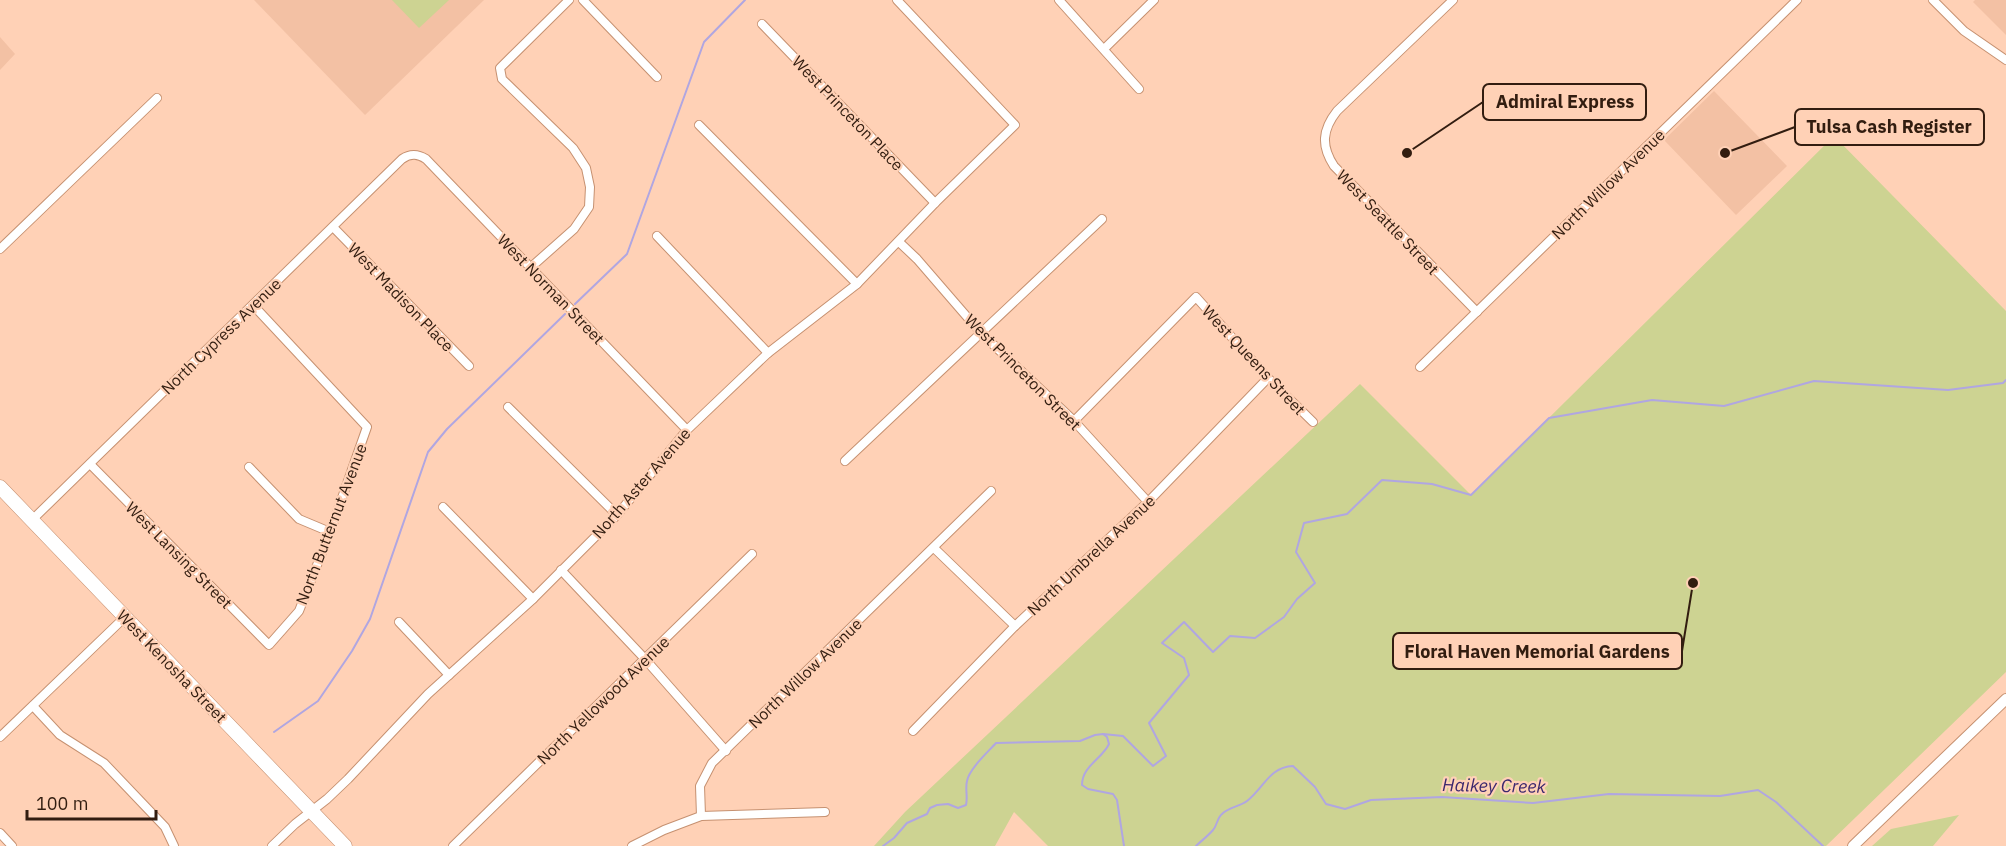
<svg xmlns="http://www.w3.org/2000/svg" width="2006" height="846" viewBox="0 0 2006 846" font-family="'IBM Plex Sans',sans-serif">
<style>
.built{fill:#f3c1a4}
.green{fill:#cdd392}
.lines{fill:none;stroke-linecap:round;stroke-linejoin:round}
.stream{stroke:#b0a6e1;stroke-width:2}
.minor-casing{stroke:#c69171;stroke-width:10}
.tertiary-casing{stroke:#c69171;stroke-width:12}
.primary-casing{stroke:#c69171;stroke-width:15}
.minor{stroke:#fff;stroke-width:8}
.tertiary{stroke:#fff;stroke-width:10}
.primary{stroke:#fff;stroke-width:14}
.labels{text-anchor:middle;stroke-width:4.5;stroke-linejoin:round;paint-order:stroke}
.street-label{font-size:16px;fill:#321d10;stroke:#ffd1b6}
.water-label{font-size:18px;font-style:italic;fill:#3b276d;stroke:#ffd1b6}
.leader{fill:none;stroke:#321d10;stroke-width:2}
.callout-dot{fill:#321d10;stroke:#ffd1b6;stroke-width:2}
.callout{fill:#ffd1b6;stroke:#321d10;stroke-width:2}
.callout-label{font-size:18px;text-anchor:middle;font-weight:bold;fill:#321d10}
</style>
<rect width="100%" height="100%" fill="#ffd1b6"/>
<g class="built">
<path d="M254,0H484L365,115Z"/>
<path d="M1975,0H2006V35L1973,2Z"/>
<path d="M0,37L15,54L0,70Z"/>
<path d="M1714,91L1787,166L1736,215L1664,140Z"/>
</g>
<g class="green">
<path d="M392,0H449L419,28Z"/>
<path d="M1834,136L2006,311V672L1826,846H1048L1014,812L995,846H874L905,812L1360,384L1471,495Z"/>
<path d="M1959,815L1933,846H1872L1891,829Z"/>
</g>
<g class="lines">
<g class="stream">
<path d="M575,304L627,254L704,42L745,0"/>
<path d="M274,732L318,701L352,651L370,619L428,452L447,429L565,314"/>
<path d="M1103,734L1123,736L1153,766L1166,756L1149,723L1189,675L1184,658L1162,643L1184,622L1213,652L1230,636L1255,638L1284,617L1297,599L1315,583L1296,552L1304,523L1347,514L1382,480L1432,484L1471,495L1549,418L1652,400L1724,406L1814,381L1948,390L2003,383L2006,380"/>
<path d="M883,846L894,838L907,823L927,814L930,808L937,805L948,804L958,808L966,805C968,797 965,789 967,781C969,769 988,752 996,743L1080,741L1095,735L1103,734L1107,737L1109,744C1102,759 1082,766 1082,785L1088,789L1113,794L1117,800L1124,846"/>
<path d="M1196,846C1201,841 1208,836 1213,830C1217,826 1217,818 1222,814C1229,807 1239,807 1247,801C1264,788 1269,767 1293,766L1315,787L1326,804L1345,809L1371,800L1442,797L1533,803L1609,794L1720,796L1758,790L1776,802L1823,846"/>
</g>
<g class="minor-casing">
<g id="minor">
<path d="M583,0L657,77"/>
<path d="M1059,0L1139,89"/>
<path d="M1453,0L1337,111C1322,130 1321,146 1334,166L1477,312"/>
<path d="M1933,0L1964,31L2006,60"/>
<path d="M762,24L935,203"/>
<path d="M1104,49L1154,0"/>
<path d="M699,125L857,284"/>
<path d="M333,227L469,366"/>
<path d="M657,236L768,353"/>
<path d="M899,242L917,259L981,333L1074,421L1148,502"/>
<path d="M0,249L157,98"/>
<path d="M530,268L574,229L589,207L590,187L586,168L573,148L502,79L500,68L569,0"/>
<path d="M1420,367L1797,0"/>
<path d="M508,407L617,515"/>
<path d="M1074,421L1196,297L1268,378L1313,422"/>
<path d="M845,461L1102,219"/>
<path d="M90,464L269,645L299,611L330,532L367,427L253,305"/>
<path d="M249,467L299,519L330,532"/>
<path d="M443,507L533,599"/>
<path d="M32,520L402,159C411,153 418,154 426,159L687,430"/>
<path d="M934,548L1015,626"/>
<path d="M561,570L645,659L726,751"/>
<path d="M399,622L449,675"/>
<path d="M33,706L60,735L104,763L165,827L174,846"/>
<path d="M913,731L1015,626L1148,502L1268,378"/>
<path d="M0,737L125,617"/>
<path d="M701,816L700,786L712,763L991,491"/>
<path d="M0,833L12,846"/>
<path d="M272,846L295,824L327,799L348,779L428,694L533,599L617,515L687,430L768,353L857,284L935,203L1015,125L897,0"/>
<path d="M453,846L752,554"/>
<path d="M632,846L664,830L701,816L825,812"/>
</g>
</g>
<g class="tertiary-casing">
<path id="tertiary" d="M1853,846L2006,699"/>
</g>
<g class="primary-casing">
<path id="primary" d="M0,487L345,846"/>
</g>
<use href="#minor" class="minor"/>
<use href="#tertiary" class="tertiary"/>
<use href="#primary" class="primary"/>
</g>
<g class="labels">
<g class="street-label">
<text transform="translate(848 113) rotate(46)" y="6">West Princeton Place</text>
<text transform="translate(1608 184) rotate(-44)" y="6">North Willow Avenue</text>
<text transform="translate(1388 222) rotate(46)" y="6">West Seattle Street</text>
<text transform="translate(551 289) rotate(46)" y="6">West Norman Street</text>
<text transform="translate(401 297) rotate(46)" y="6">West Madison Place</text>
<text transform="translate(221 336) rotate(-44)" y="6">North Cypress Avenue</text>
<text transform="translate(1254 360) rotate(47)" y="6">West Queens Street</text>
<text transform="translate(1023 372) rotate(45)" y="6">West Princeton Street</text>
<text transform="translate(641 483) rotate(-49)" y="6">North Aster Avenue</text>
<text transform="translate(331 524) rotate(-69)" y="6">North Butternut Avenue</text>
<text transform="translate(179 555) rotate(45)" y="6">West Lansing Street</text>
<text transform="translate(1091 555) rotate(-43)" y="6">North Umbrella Avenue</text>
<text transform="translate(172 666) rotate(46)" y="6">West Kenosha Street</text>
<text transform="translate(805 673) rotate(-44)" y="6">North Willow Avenue</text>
<text transform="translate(603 700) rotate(-44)" y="6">North Yellowood Avenue</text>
</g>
<g class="water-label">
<text transform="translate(1494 786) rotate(1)" y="6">Haikey Creek</text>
</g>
</g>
<path class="leader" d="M1407 153L1483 102M1725 153L1795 127M1693 583L1682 651"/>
<g class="callout-dot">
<circle cx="1407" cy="153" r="6"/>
<circle cx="1725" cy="153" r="6"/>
<circle cx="1693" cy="583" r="6"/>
</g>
<g class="callout">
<rect x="1483" y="84" width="163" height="36" rx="6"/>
<rect x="1795" y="109" width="189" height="36" rx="6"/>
<rect x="1393" y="633" width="289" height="36" rx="6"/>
</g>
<g class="callout-label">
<text x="1565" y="108">Admiral Express</text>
<text x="1889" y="133">Tulsa Cash Register</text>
<text x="1537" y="658">Floral Haven Memorial Gardens</text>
</g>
<path d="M27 810v9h129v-9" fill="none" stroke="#321d10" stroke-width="3"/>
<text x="36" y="810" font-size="18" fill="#321d10" stroke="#ffd1b6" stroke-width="4.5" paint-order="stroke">100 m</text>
</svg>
